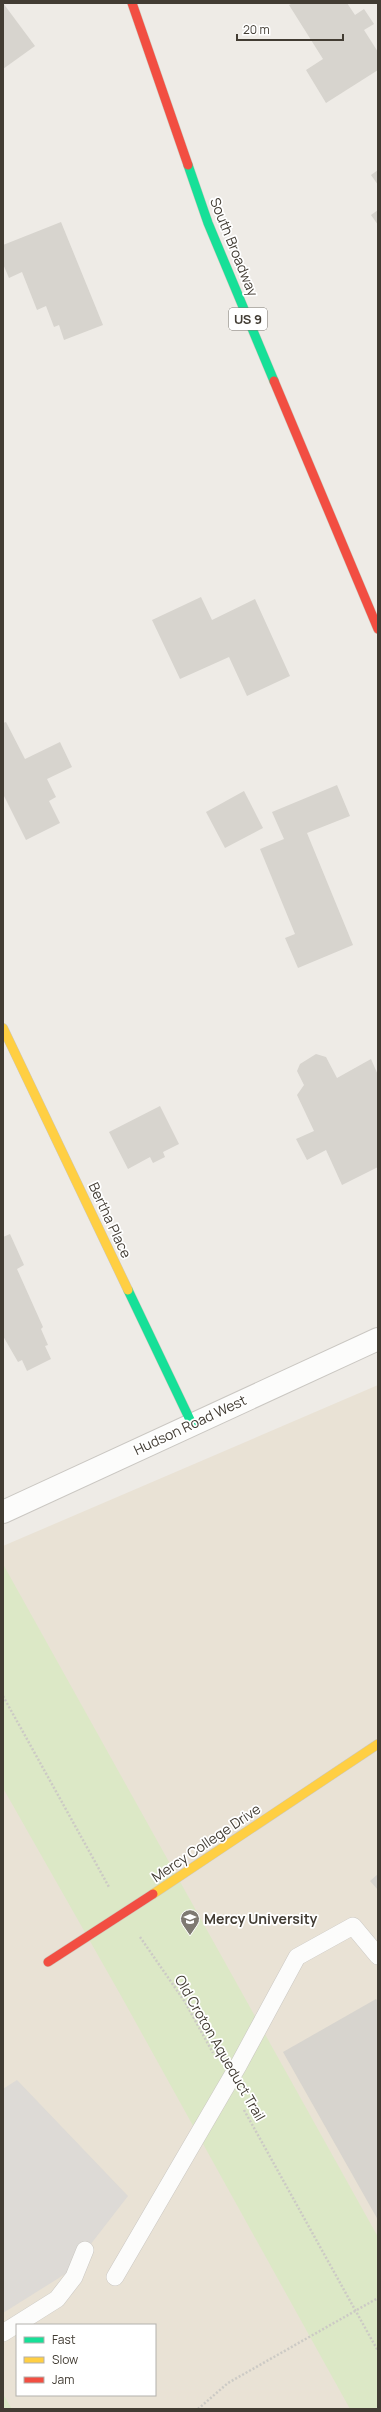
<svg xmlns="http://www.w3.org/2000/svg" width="381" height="2412" viewBox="0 0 381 2412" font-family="Manrope,sans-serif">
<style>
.education{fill:#e9e2d5;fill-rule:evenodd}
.green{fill:#dce8c6}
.parking{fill:#dddad6}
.building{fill:#d7d4ce}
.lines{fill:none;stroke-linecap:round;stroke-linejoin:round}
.lane-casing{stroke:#cac7c2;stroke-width:18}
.street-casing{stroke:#cac7c2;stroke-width:24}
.fast-casing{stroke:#ccc8bd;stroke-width:10}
.slow-casing{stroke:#ccc8bd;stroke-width:10}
.jam-casing{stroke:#ccc8bd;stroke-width:10}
.path{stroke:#cccac5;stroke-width:2.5;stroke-dasharray:2 2;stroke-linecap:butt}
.lane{stroke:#fcfcfb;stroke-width:17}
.street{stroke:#fcfcfb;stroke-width:22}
.fast{stroke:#16e098;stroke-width:9}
.slow{stroke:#ffcf43;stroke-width:9}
.jam{stroke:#f24e42;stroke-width:9}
.labels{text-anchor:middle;stroke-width:3.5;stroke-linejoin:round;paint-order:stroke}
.shield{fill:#fff;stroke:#7b7670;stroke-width:1}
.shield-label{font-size:13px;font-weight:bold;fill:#423c33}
.street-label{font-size:14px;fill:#423c33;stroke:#fff}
.poi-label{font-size:14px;font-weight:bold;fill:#423c33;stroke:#fff;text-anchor:start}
</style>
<rect width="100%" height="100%" fill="#eeebe6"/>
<path class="education" d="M378,1385V2409H3V1546ZM17,2325H155V2395H17Z"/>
<g class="green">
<path d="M3,1564L378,2237V2409H350L120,1994L3,1788Z"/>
<path d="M3,2394L12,2409H3Z"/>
</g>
<path class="parking" d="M17,2080L128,2196L70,2271L3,2313V2089Z"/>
<g class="building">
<path d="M3,3L35,46L3,69Z"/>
<path d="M293,3H347L355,15L364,9L374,24L364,30L378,52V70L326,103L306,70L323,59L289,5Z"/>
<path d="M378,170V185L371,175Z"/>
<path d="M378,210V225L371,215Z"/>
<path d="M61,222L103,325L64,340L59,325L54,327L46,306L37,310L22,272L9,278L3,264V245Z"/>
<path d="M201,597L212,620L255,599L290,676L247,696L229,657L180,679L152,620Z"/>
<path d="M6,722L25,759L60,742L72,767L47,779L56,797L49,801L60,823L26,840L3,794V723Z"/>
<path d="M337,785L350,816L307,833L353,945L298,968L285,938L295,934L260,849L284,839L272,812Z"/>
<path d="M244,791L263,828L225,848L206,812Z"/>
<path d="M316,1054L326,1057L337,1078L371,1059L378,1075V1167L342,1185L326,1150L307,1160L296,1139L314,1131L297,1095L304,1085L297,1071L300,1064Z"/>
<path d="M160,1106L179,1144L163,1152L165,1157L153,1163L150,1157L128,1169L109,1132Z"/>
<path d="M10,1234L24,1265L17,1269L43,1327L41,1329L48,1345L45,1346L51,1359L27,1371L22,1360L18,1362L3,1336V1237Z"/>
<path d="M378,1874V1890L370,1881Z"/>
<path d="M376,1999L378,2002V2220L283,2052Z"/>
</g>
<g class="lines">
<g class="lane-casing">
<g id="lane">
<path d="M115,2277L238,2066L297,1957L353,1926L378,1956"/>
<path d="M3,2333L57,2299L74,2277L85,2250"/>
</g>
</g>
<g class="street-casing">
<path id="street" d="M3,1512L378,1339"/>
</g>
<g class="fast-casing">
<g id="fast">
<path d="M188,165L208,223L274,381"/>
<path d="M128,1290L192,1424"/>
</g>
</g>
<g class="slow-casing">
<g id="slow">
<path d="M3,1028L128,1290"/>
<path d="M153,1894L378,1744"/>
</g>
</g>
<g class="jam-casing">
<g id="jam">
<path d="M132,3L188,165"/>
<path d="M274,381L378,629"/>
<path d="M48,1962L153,1894"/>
</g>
</g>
<g class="path">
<path d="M3,1696L109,1887"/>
<path d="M140,1937L185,2002L213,2053"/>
<path d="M244,2110L378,2351"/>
<path d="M198,2409L228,2383L378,2298"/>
</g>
<use href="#lane" class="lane"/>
<use href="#street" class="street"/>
<use href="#fast" class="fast"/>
<use href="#slow" class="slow"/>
<use href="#jam" class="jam"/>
</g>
<defs>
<g id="university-pin" transform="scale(1)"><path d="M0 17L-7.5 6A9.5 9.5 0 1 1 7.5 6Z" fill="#7e7972" stroke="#fff"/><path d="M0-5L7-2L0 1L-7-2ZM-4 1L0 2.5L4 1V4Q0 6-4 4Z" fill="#fff"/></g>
</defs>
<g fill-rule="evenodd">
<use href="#university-pin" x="190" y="1919"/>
</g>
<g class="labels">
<rect class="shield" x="229" y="308" width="38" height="22" rx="3"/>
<g class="shield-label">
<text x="248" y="324">US 9</text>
</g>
<g class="street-label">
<text transform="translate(234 247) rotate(68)" y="5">South Broadway</text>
<text transform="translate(110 1220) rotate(65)" y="5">Bertha Place</text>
<text transform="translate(190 1425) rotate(-25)" y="5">Hudson Road West</text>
<text transform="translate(206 1843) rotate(-34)" y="5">Mercy College Drive</text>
<text transform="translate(220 2048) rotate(60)" y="5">Old Croton Aqueduct Trail</text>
</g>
<g class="poi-label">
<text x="204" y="1924">Mercy University</text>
</g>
</g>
<rect width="381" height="2412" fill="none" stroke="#423c33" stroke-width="8"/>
<rect x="16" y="2324" width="140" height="72" fill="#ffffff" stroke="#b3b1ad"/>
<rect x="24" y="2337" width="20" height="6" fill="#16e098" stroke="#b3b1ad"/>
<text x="52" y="2344" font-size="12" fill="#423c33">Fast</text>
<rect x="24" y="2357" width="20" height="6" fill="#ffcf43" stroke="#b3b1ad"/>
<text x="52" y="2364" font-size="12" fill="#423c33">Slow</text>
<rect x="24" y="2377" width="20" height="6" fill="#f24e42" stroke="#b3b1ad"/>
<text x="52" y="2384" font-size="12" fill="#423c33">Jam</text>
<path d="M237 34v6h106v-6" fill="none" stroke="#423c33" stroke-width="2"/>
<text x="243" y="34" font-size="12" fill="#423c33" stroke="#ffffff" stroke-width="3" paint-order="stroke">20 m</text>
</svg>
